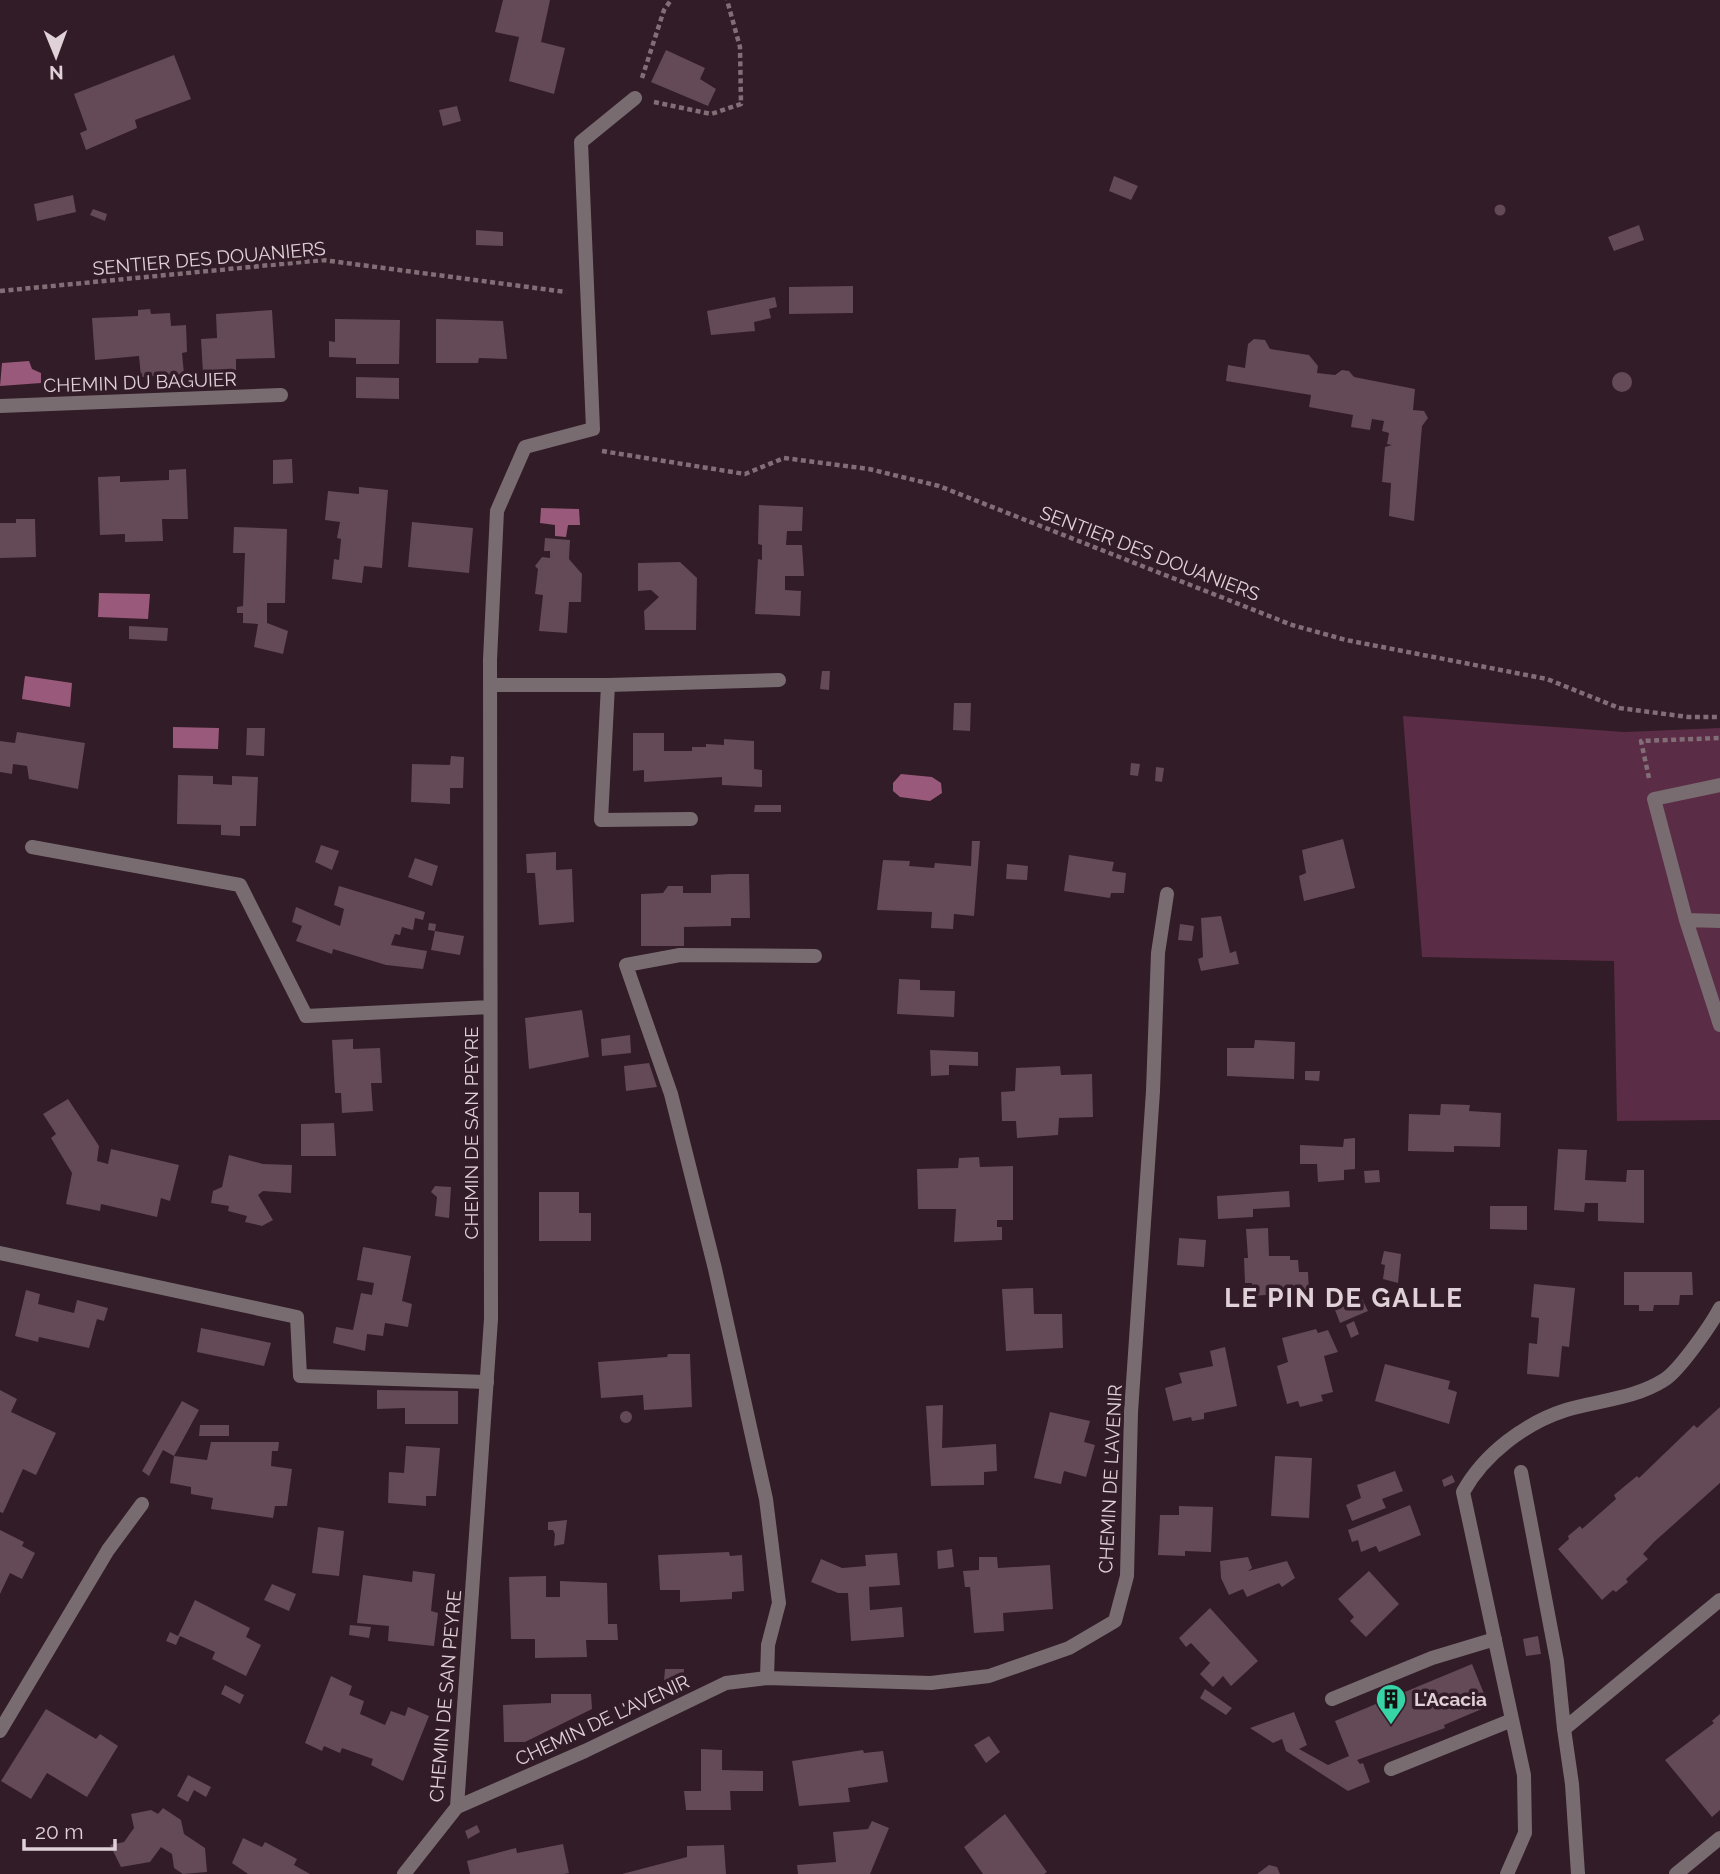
<svg xmlns="http://www.w3.org/2000/svg" width="1720" height="1874" font-family="Raleway,sans-serif">
<style>
.green{fill:#5b2c45}
.water{fill:#99597a}
.building{fill:#634a56}
.lines{fill:none;stroke-linecap:round;stroke-linejoin:round}
.path{stroke:#826e77;stroke-width:4.5;stroke-dasharray:5 3.5;stroke-linecap:butt}
.lane{stroke:#786c71;stroke-width:14}
.street{stroke:#786c71;stroke-width:14}
.labels{text-anchor:middle;dominant-baseline:central;stroke-width:7;stroke-linejoin:round;paint-order:stroke}
.street-label{font-size:19px;fill:#e0d0d7;stroke:#321c27}
.poi-label{font-size:19px;font-weight:bold;fill:#e0d0d7;stroke:#321c27;text-anchor:start}
.district-label{font-size:26px;font-weight:bold;letter-spacing:2px;fill:#e0d0d7;stroke:#321c27}
</style>
<rect width="100%" height="100%" fill="#321c27"/>
<!-- green -->
<path class="green" d="M1403,716L1624,732L1720,728V1120L1617,1121L1614,961L1422,957Z"/>
<!-- water -->
<path class="water" d="M29,361L32,369L41,373V383L0,386L2,363Z
M541,508L579,509L580,525H568L566,537L555,536V525L540,523Z
M99,593L150,594L148,619L98,617Z
M25,676L72,683L70,707L22,699Z
M173,727L219,728L218,749L173,748Z
M901,774L932,777L941,783L942,793L930,801L900,797L893,791V783Z"/>
<!-- building -->
<path class="building" d="M503,0H550L541,42L565,48L554,94L509,81L519,37L495,32Z
M666,50L705,68L700,79L716,89L708,106L651,82Z
M174,55L191,99L135,120L137,128L86,150L80,133L87,130L74,94Z
M457,106L461,121L443,126L439,110Z
M1114,176L1138,186L1131,200L1109,191Z
M73,195L76,212L37,221L34,204Z
M1494.5 210a5.5 5.5 0 1 1 11 0a5.5 5.5 0 1 1-11 0Z
M93,209L107,214L105,221L90,215Z
M1639,225L1644,240L1614,251L1608,237Z
M476,230L503,232V246L476,245Z
M853,286V313L789,314V287Z
M775,297L777,307L769,309L771,318L754,322L755,331L711,335L707,311Z
M150,309L151,314L170,313L171,326L186,325L187,352L182,353L184,374L141,377L139,356L95,360L92,318L138,316V310Z
M272,310L275,358L236,359V370L203,373L201,339L217,338L216,314Z
M335,319L400,320L399,364H356V358L329,357V341L335,342Z
M436,319L503,321L507,359L479,358L478,363H436Z
M1254,339L1265,340L1270,349L1309,355L1318,366L1317,373L1335,375L1342,370L1349,371L1354,377L1415,389L1413,410L1424,411L1428,418L1422,426L1414,521L1389,516L1391,483L1382,482L1385,447L1392,445L1387,444L1389,433L1382,431L1384,421L1372,419L1370,430L1351,427L1353,415L1309,407L1311,395L1226,381L1228,365L1245,368L1248,344Z
M1612 382a10 10 0 1 1 20 0a10 10 0 1 1-20 0Z
M356,377L399,378V399L356,398Z
M292,459L293,483L273,484V460Z
M186,469L188,519H162L163,541L125,542V534L100,535L98,477L120,476V482L169,480V470Z
M359,487L388,490L382,568L364,566L362,583L332,579L334,559L339,560L341,539L337,538L340,522L325,520L328,491L359,494Z
M759,505L803,507L802,531H787L786,545H802L804,576H785V590L801,591L800,616L755,614L758,559L762,560V545L758,544Z
M16,519H35L36,557L0,558V523H16Z
M412,522L473,528L469,573L408,567Z
M234,527L287,529L285,603H267V623L288,631L283,654L254,647L258,624L243,623V613H237V607L243,606L245,553H233Z
M545,538L570,540L569,559L582,574L581,602H569L567,633L539,631L543,595L535,594L538,569L535,566L542,557L550,558V551H544Z
M680,562L697,578L696,630H645L644,611L659,597L651,590L638,591V563Z
M129,626L168,628L167,641L129,639Z
M822,671H830L829,690L820,689Z
M954,703H971L970,731L953,730Z
M247,728H265L264,756L246,755Z
M17,732L85,743L78,789L29,779L27,766L13,764L12,774L0,772V741L15,743Z
M633,733H664V751H692V747H706V744L724,745V739L754,741V769L762,770V787L722,785V777L644,782V770L633,771Z
M451,756L464,757L463,788H450V804L411,802L412,764L450,765Z
M1131,763L1140,764L1138,776L1130,775Z
M1156,767L1164,768L1162,782L1155,781Z
M178,775L213,776V784L232,785V776L258,777L256,826H240V836L221,835V825L177,824Z
M755,805H781V812H754Z
M1343,839L1355,888L1304,901L1299,876L1306,873L1302,850Z
M972,841H980L974,916L954,914L953,929L931,928L932,912L877,910L883,860L910,861L909,866L934,868L935,863L971,866Z
M321,845L339,851L332,870L315,862Z
M556,852V870L572,869L574,922L539,925L535,873H527L526,854Z
M1069,855L1114,862L1112,871L1126,873L1124,893H1111L1110,898L1064,891Z
M415,858L438,866L432,886L408,877Z
M1007,864L1028,866L1027,880L1006,879Z
M730,874H749L750,918H731V926L684,927V946H641V894L663,893L668,886H683V893H711V875Z
M339,886L425,912L423,920L415,918L413,930L402,927L400,935L395,934L391,945L427,951L423,969L386,965L333,949L332,954L296,941L302,926L292,922L296,907L340,926L344,909L334,905Z
M1221,916L1230,953L1236,951L1239,964L1201,971L1198,959L1203,957L1201,918Z
M429,923L436,924L435,931L464,936L460,955L431,950L435,931L428,930Z
M1180,924L1194,926L1192,941L1178,940Z
M899,979L920,980V990L955,991L954,1017L897,1014Z
M582,1010L589,1057L529,1069L525,1018Z
M630,1035L631,1053L602,1056L601,1039Z
M353,1039V1049L380,1048L382,1083H371L373,1111L342,1113L341,1093H335L332,1040Z
M1255,1040L1295,1042L1294,1079L1227,1076V1048H1254Z
M930,1050L978,1052V1066L949,1065V1075L931,1076Z
M649,1063L657,1087L626,1091L624,1066Z
M1060,1066L1061,1075L1092,1074L1093,1117L1059,1118L1058,1135L1017,1138L1016,1121H1002L1001,1092L1015,1091L1016,1068Z
M1305,1071H1320L1319,1081L1305,1080Z
M68,1099L99,1146L97,1161L108,1164L111,1149L179,1165L170,1201L161,1198L157,1217L101,1204L100,1211L66,1204L72,1173L51,1138L56,1134L43,1114Z
M1441,1104L1470,1105L1469,1111L1501,1113L1500,1147L1454,1146V1152L1408,1151L1409,1114L1440,1115Z
M334,1123L336,1156H301V1124Z
M1355,1138V1169L1344,1170V1180L1318,1182L1317,1164H1300V1145L1343,1147L1344,1139Z
M1558,1149L1587,1150L1585,1180L1626,1182L1627,1170H1644V1223L1598,1221V1203H1585L1584,1212L1554,1210Z
M229,1155L263,1164L292,1165L291,1193L263,1191L258,1195L273,1220L262,1226L245,1222L247,1216L228,1211L229,1206L211,1203L213,1191L222,1187Z
M979,1157L980,1167L1013,1166V1220H997V1227H1002V1240L954,1242L956,1209H918L917,1169L958,1168L959,1158Z
M1379,1170L1380,1182L1365,1183L1364,1171Z
M435,1186L451,1187L449,1218L435,1216L437,1197L431,1192Z
M1289,1191L1290,1207L1253,1209V1217L1218,1219L1217,1196Z
M539,1192H579V1213H591V1241H539Z
M1490,1206H1527V1230L1490,1229Z
M1268,1228L1269,1256H1290V1260H1298L1299,1272H1308L1309,1292L1252,1296V1283H1245L1244,1258H1248L1246,1229Z
M1179,1238L1206,1240L1204,1267L1177,1265Z
M363,1247L411,1256L402,1301L412,1304L408,1327L385,1323L383,1336L367,1334L365,1351L333,1343L336,1327L353,1330L361,1293L372,1295L374,1283L357,1280Z
M1384,1251L1401,1254L1398,1283L1383,1279L1385,1265L1381,1264Z
M1624,1272H1692L1693,1295H1680L1679,1305H1654L1653,1311H1639V1305H1624Z
M1534,1284L1575,1288L1569,1347L1562,1346L1559,1377L1527,1374L1529,1343L1537,1344L1539,1318L1531,1317Z
M1033,1288L1034,1314H1062L1063,1348L1006,1351L1002,1289Z
M26,1290L40,1294L38,1304L74,1313L77,1300L108,1308L104,1321L97,1319L89,1348L39,1337L38,1342L15,1336Z
M1362,1299L1368,1311L1340,1323L1335,1310Z
M1354,1321L1359,1334L1351,1338L1346,1325Z
M201,1328L271,1343L264,1366L197,1352Z
M1316,1329L1318,1333L1328,1330L1338,1352L1324,1356L1333,1392L1321,1395L1323,1401L1300,1407L1298,1401L1287,1404L1277,1366L1288,1362L1282,1338Z
M1225,1347L1237,1406L1204,1413V1419L1192,1421L1191,1417L1173,1421L1165,1388L1182,1383L1179,1373L1213,1366L1210,1351Z
M668,1354H690L692,1407L644,1410L643,1395L601,1398L598,1362L667,1357Z
M1385,1364L1450,1381L1448,1389L1457,1392L1449,1424L1375,1401Z
M0,1390L17,1399L11,1412L56,1433L36,1475L23,1469L3,1513L0,1512Z
M377,1390L458,1391V1424H405V1408L377,1409Z
M182,1401L199,1410L174,1456L163,1450L149,1476L142,1471Z
M943,1405L942,1448L996,1444L997,1471L984,1472V1485L931,1486L926,1406Z
M1720,1407V1483L1654,1542L1643,1554L1648,1559L1626,1579L1628,1582L1616,1592L1613,1590L1602,1600L1558,1549L1569,1539L1568,1536L1580,1526L1582,1529L1616,1499L1614,1495L1637,1476L1639,1478L1694,1425L1697,1428Z
M620 1417a6 6 0 1 1 12 0a6 6 0 1 1-12 0Z
M1050,1412L1090,1421L1084,1442L1095,1445L1086,1477L1064,1471L1061,1484L1034,1478Z
M200,1425H229V1436H199Z
M211,1442H279L278,1451H272L271,1466L292,1469L287,1506H275L273,1518L211,1509L213,1498L191,1494V1487L170,1483L174,1456L207,1460Z
M406,1446L440,1448L436,1496H426V1506L388,1503L389,1472L404,1473Z
M1275,1456L1312,1458L1309,1518L1271,1516Z
M1395,1471L1403,1491L1382,1499L1386,1508L1352,1521L1346,1505L1361,1498L1357,1485Z
M1452,1475L1455,1482L1444,1487L1442,1480Z
M1410,1505L1421,1535L1379,1552L1376,1546L1361,1552L1358,1540L1352,1542L1348,1530Z
M1179,1506L1213,1507L1211,1552L1185,1551V1556L1158,1555L1160,1515H1179Z
M567,1520L564,1544L554,1546L555,1534L553,1530H548V1522Z
M318,1527L344,1531L339,1576L312,1573Z
M0,1530L24,1542L22,1546L35,1553L22,1579L10,1573L0,1594Z
M952,1549L954,1567L938,1569L937,1551Z
M729,1552L730,1556L742,1555L744,1591L732,1592V1599L680,1602V1590H660L658,1555Z
M897,1553L900,1585L869,1587L870,1610L902,1607L904,1637L851,1641L848,1593H838L811,1582L821,1559L842,1568L866,1566L865,1555Z
M979,1557H997L998,1568L1050,1565L1053,1609L1003,1613L1004,1631L974,1633L970,1587H965L963,1571L979,1570Z
M1248,1557L1252,1568L1248,1571L1287,1561L1295,1578L1282,1587L1279,1583L1247,1597L1243,1589L1229,1595L1221,1578L1220,1561Z
M413,1571L435,1574L431,1611L438,1613L434,1646L388,1641L389,1626L357,1623L363,1575L412,1582Z
M1369,1571L1399,1604L1366,1637L1350,1621L1354,1617L1338,1599Z
M546,1576V1597H560V1581L607,1583L608,1624H617L618,1640H586L587,1657L535,1658V1639H511L509,1577Z
M272,1584L296,1594L289,1611L264,1600Z
M195,1600L250,1628L246,1637L261,1645L246,1676L212,1659L215,1652L180,1636L176,1645L166,1641L170,1632L178,1636Z
M1210,1608L1258,1661L1231,1686L1223,1676L1213,1687L1200,1674L1210,1663L1191,1643L1186,1647L1179,1638Z
M350,1625L371,1627L369,1638L349,1635Z
M1538,1636L1541,1654L1526,1656L1523,1639Z
M1472,1664L1489,1706L1444,1725L1445,1728L1357,1760L1360,1764L1363,1763L1370,1782L1348,1791L1286,1751L1282,1739L1273,1743L1250,1728L1294,1712L1307,1745L1299,1749L1328,1765L1349,1756L1335,1721Z
M665,1669H684L683,1681H664Z
M331,1676L352,1686L349,1695L364,1701L360,1714L385,1725L391,1711L405,1716L408,1707L429,1716L403,1781L371,1765L373,1759L342,1748L340,1753L324,1746L322,1751L305,1743Z
M225,1685L244,1695L240,1704L221,1694Z
M1205,1689L1232,1708L1226,1715L1200,1698Z
M551,1694H591L592,1709L525,1742H504L503,1705L551,1703Z
M46,1709L96,1739L100,1734L118,1746L87,1797L47,1773L31,1799L1,1781Z
M1720,1714V1810L1712,1817L1665,1760L1714,1723L1712,1721Z
M989,1736L1000,1752L986,1763L974,1745Z
M701,1749L722,1750V1770L763,1771V1791H730L731,1810H686L684,1791H701Z
M863,1750L864,1753L883,1751L888,1782L848,1788L850,1802L799,1806L792,1761Z
M188,1775L211,1787L206,1797L194,1790L188,1802L177,1796Z
M163,1808L181,1820L184,1834L205,1848L207,1872L183,1874L174,1868L172,1854L161,1847L150,1862L121,1867L110,1845L124,1842L134,1828L131,1814L151,1810L158,1814Z
M1005,1814L1047,1872L1044,1874H983L964,1847Z
M872,1821L889,1828L870,1874H798L797,1865L836,1862L833,1832L868,1829Z
M477,1825L480,1832L468,1839L465,1831Z
M243,1838L262,1847L265,1842L297,1859L294,1865L310,1874H248L232,1863Z
M563,1844L569,1873L564,1874H470L467,1861L516,1848L517,1853Z
M724,1845L726,1874H622L687,1857V1846Z
M1269,1865L1277,1867L1280,1874H1257Z"/>
<g class="lines">
<!-- path -->
<path class="path" d="M642,78L664,10L671,0
M654,102L711,114L741,104L740,47L727,0
M0,291L323,260L566,292
M602,451L745,474L784,458L869,469L939,486L1292,625L1346,640L1547,679L1619,708L1688,717H1720
M1649,778L1641,741L1720,738"/>
<!-- lane -->
<path class="lane" d="M608,685L779,680
M1686,920L1654,799L1720,785
M1720,921L1686,920L1720,1025
M0,1253L297,1317L300,1376L487,1382
M1521,1472L1557,1661L1564,1729
M767,1678L768,1645L779,1603L766,1499L715,1269L671,1094L626,965L680,955L815,956
M1332,1699L1432,1658L1495,1639
M1391,1769L1512,1720
M1507,1874L1525,1833L1524,1775L1463,1492C1484,1454 1525,1423 1566,1410C1599,1400 1634,1399 1664,1380C1679,1371 1711,1325 1720,1308
M1578,1874L1572,1784L1564,1729L1720,1600
M1676,1874L1720,1838"/>
<!-- street -->
<path class="street" d="M0,406L281,395
M490,685H608L601,820L691,819
M32,847L240,885L306,1016L490,1007
M0,1731L108,1550L142,1504
M457,1807L585,1751L726,1683L767,1678L931,1683L989,1676L1069,1648L1115,1621L1127,1576L1131,1412L1153,1091L1158,953L1167,894
M404,1874L457,1807L491,1319L490,660L497,511L525,447L593,429L581,142L635,98"/>
</g>
<!-- icons -->
<defs>
<g id="building-pin" transform="scale(1.575)"><path d="M0 17L-7.5 6A9.5 9.5 0 1 1 7.5 6Z" fill="#36d4a7" stroke="#321c27"/><path d="M-4-6H4V6H1V3H-1V6H-4ZM-2.5-4.3h1.7v1.8h-1.7ZM.8-4.3h1.7v1.8H.8ZM-2.5-1h1.7V.8h-1.7ZM.8-1h1.7V.8H.8Z" fill="#111"/></g>
</defs>
<g fill-rule="evenodd">
<use href="#building-pin" x="1391" y="1699"/>
</g>
<g class="labels">
<!-- street labels -->
<g class="street-label">
<text transform="translate(209 258) rotate(-5)">SENTIER DES DOUANIERS</text>
<text transform="translate(140 382) rotate(-2)">CHEMIN DU BAGUIER</text>
<text transform="translate(1150 553) rotate(21)">SENTIER DES DOUANIERS</text>
<text transform="translate(471 1133) rotate(-90)">CHEMIN DE SAN PEYRE</text>
<text transform="translate(1110 1479) rotate(-87)">CHEMIN DE L'AVENIR</text>
<text transform="translate(445 1696) rotate(-85)">CHEMIN DE SAN PEYRE</text>
<text transform="translate(602 1720) rotate(-25)">CHEMIN DE L'AVENIR</text>
</g>
<!-- poi labels -->
<g class="poi-label">
<text x="1414" y="1699">L'Acacia</text>
</g>
<!-- district labels -->
<g class="district-label">
<text x="1344" y="1298">LE PIN DE GALLE</text>
</g>
</g>
<!-- north arrow -->
<g transform="translate(56 56) rotate(179)" stroke="#321c27" stroke-width="5" paint-order="stroke">
<path d="M0-5L12 26L0 18L-12 26Z" fill="#e0d0d7"/>
<text y="-10" font-size="19" font-weight="bold" text-anchor="middle" fill="#e0d0d7">N</text>
</g>
<!-- scale -->
<path d="M24 1839v10h91v-10" fill="none" stroke="#e0d0d7" stroke-width="3.5"/>
<text x="35" y="1839" font-size="21" fill="#e0d0d7" stroke="#321c27" stroke-width="5" paint-order="stroke">20 m</text>
</svg>
